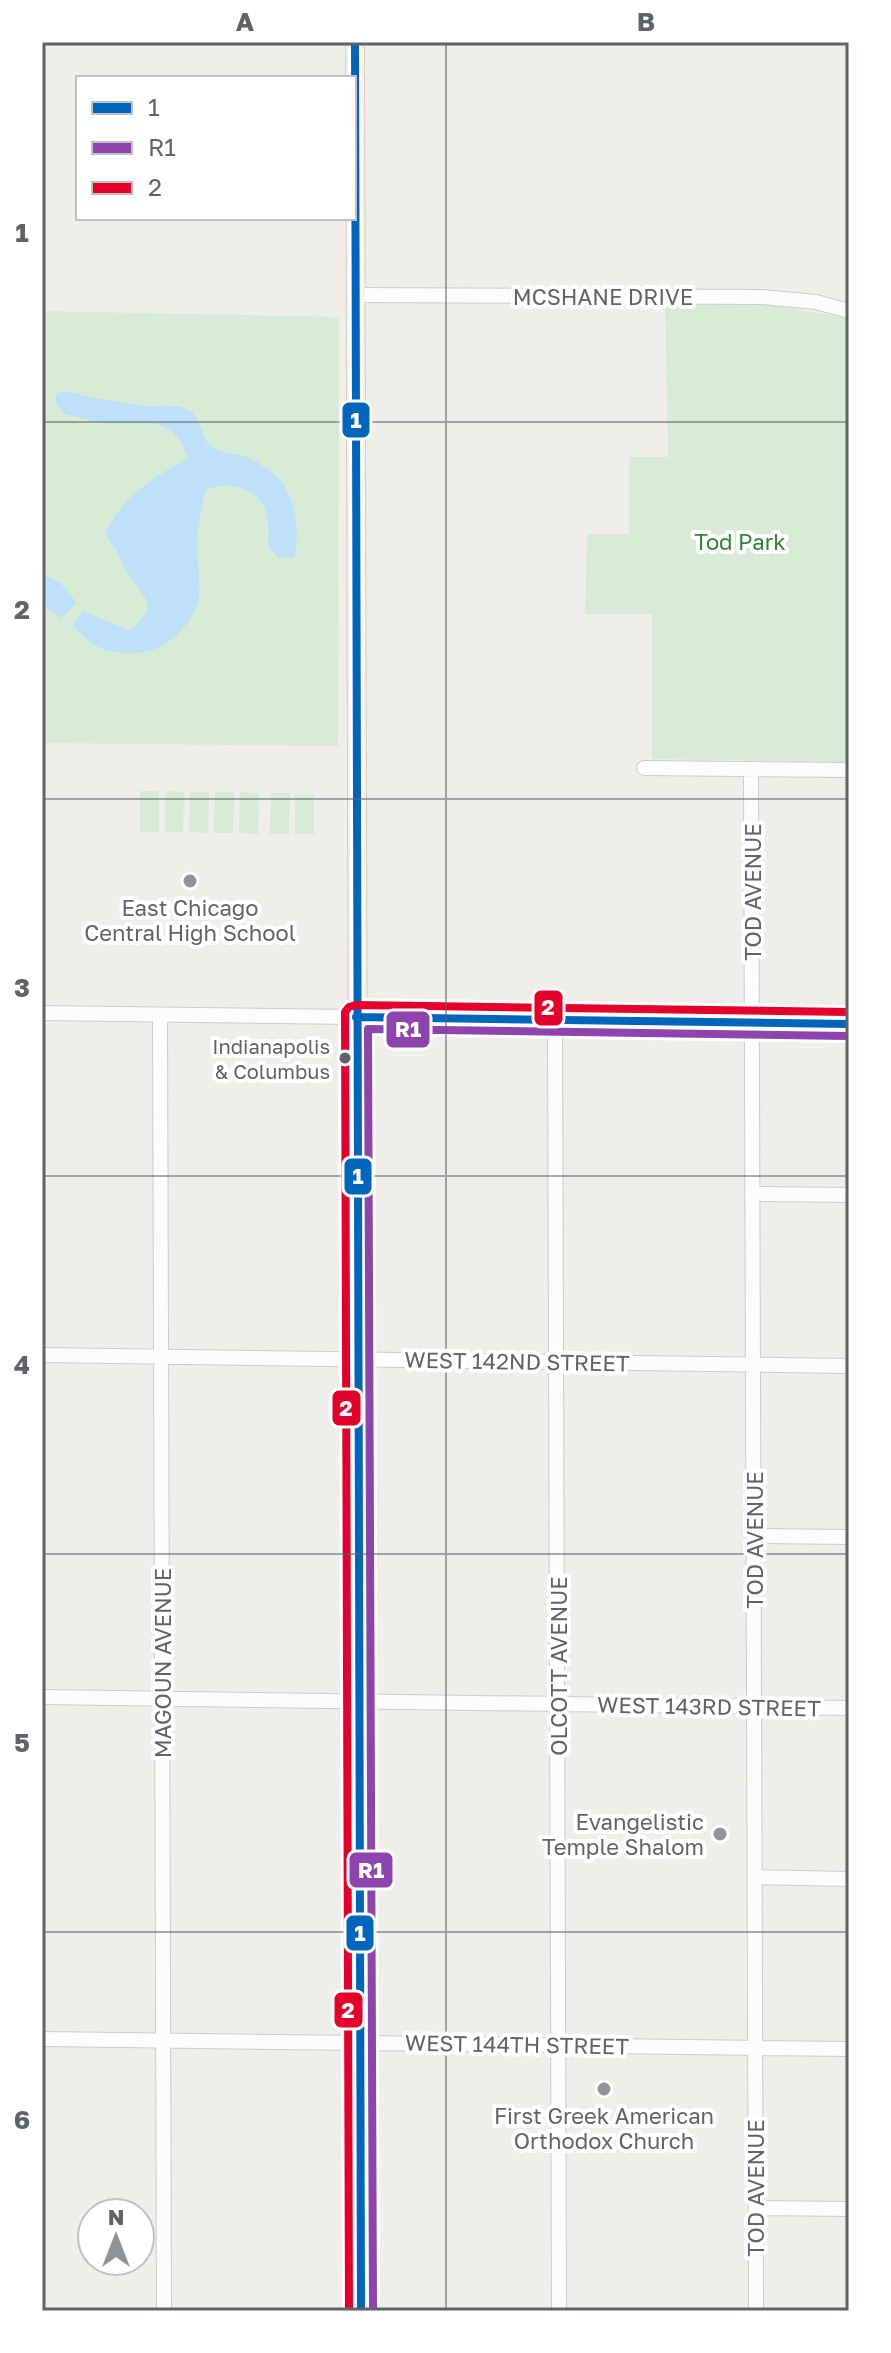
<svg xmlns="http://www.w3.org/2000/svg" width="891" height="2353" font-family="'Golos Text',sans-serif">
<style>
.green{fill:#d8ebd6}
.water{fill:#bfe0f9}
.lines{fill:none;stroke-linecap:round;stroke-linejoin:round}
.minor-casing{stroke:#cbcccc;stroke-width:16}
.major-casing{stroke:#d7ceb8;stroke-width:20}
.minor{stroke:#fdfcfc;stroke-width:14}
.major{stroke:#f4f2e9;stroke-width:18}
.bus-1-casing{stroke:#fff;stroke-width:14}
.bus-2-casing{stroke:#fff;stroke-width:14}
.bus-3-casing{stroke:#fff;stroke-width:14}
.bus-1{stroke:#0065bd;stroke-width:8}
.bus-2{stroke:#8e44ad;stroke-width:8}
.bus-3{stroke:#e4002b;stroke-width:8}
.grid{fill:none;stroke:#5f6368;stroke-width:2;stroke-opacity:0.55}
.poi-dot{fill:#919496;stroke:#fff;stroke-width:3}
.bus-dot{fill:#5f6368;stroke:#fff;stroke-width:3}
.labels{text-anchor:middle;dominant-baseline:central;stroke-width:8;stroke-linejoin:round;paint-order:stroke}
.bus-label{font-size:20px;fill:#5f6368;stroke:#fff;text-anchor:end}
.street-label{font-size:22px;fill:#5f6368;stroke:#fff}
.park-label{font-size:22px;fill:#348238;stroke:#fff}
.poi-label{font-size:22px;fill:#5f6368;stroke:#fff}
.line-badge{stroke:#fff;stroke-width:3}
.badge-label{font-size:22px;text-anchor:middle;font-weight:bold;fill:#fff}
.neatline{fill:none;stroke:#5f6368;stroke-width:3}
.grid-label{font-size:26px;text-anchor:middle;font-weight:bold;fill:#5f6368}
</style>
<rect width="100%" height="100%" fill="#efeeea"/>
<!-- green -->
<path class="green" d="M665,304L773,305L849,319V762L652,759V614H585L587,534H629V457H668Z
M42,311L339,317L338,746L42,743Z
M140,791H159V832H140Z
M165,791L184,792L183,832H165Z
M190,792H209L208,833L189,832Z
M215,792H234L233,833H214Z
M240,792L259,793L258,834L239,833Z
M271,793H290L289,834H270Z
M295,794H314V834H295Z"/>
<!-- water -->
<path class="water" d="M63,391C91,397 119,403 147,406C162,407 176,403 189,411C204,419 200,437 211,446C222,455 240,452 252,459C260,464 275,473 281,481C296,500 300,535 294,558H279L268,547C270,520 268,493 237,487C225,485 217,485 206,490C201,508 198,526 197,545C197,561 201,579 199,594C196,624 166,652 136,653C103,654 95,648 72,625L83,611L129,630L136,625L148,611L147,601L125,569L117,551L105,534C120,499 155,475 188,459C173,408 139,428 99,422C87,420 75,416 63,413L55,401L56,394Z
M42,573L61,584L77,603L61,618L42,605Z"/>
<g class="lines">
<!-- minor casing -->
<g class="minor-casing">
<path id="minor" d="M355,295L761,297L816,302L849,311
M644,768L849,770
M751,769L756,2311
M42,1013L356,1017
M160,1015L164,2311
M555,1020L559,2311
M752,1194L849,1195
M42,1355L849,1366
M754,1536L849,1537
M42,1697L849,1708
M755,1877L849,1879
M42,2039L849,2049
M756,2208L849,2209"/>
</g>
<!-- major casing -->
<g class="major-casing">
<path id="major" d="M355,42L361,2311
M356,1017L849,1024"/>
</g>
<!-- minor -->
<use href="#minor" class="minor"/>
<!-- major -->
<use href="#major" class="major"/>
<!-- bus-1 casing -->
<g class="bus-1-casing">
<path id="bus-1" d="M355,42L361,2311
M356,1017L849,1024"/>
</g>
<!-- bus-2 casing -->
<g class="bus-2-casing">
<path id="bus-2" d="M373,2311L368,1029L849,1036"/>
</g>
<!-- bus-3 casing -->
<g class="bus-3-casing">
<path id="bus-3" d="M349,2311L345,1012L349,1007L356,1005L849,1012"/>
</g>
<!-- bus-1 -->
<use href="#bus-1" class="bus-1"/>
<!-- bus-2 -->
<use href="#bus-2" class="bus-2"/>
<!-- bus-3 -->
<use href="#bus-3" class="bus-3"/>
</g>
<!-- grid -->
<path class="grid" d="M446,42V2311M42,422H849M42,799H849M42,1176H849M42,1554H849M42,1932H849"/>
<!-- markers -->
<g class="poi-dot">
<circle cx="190" cy="881" r="8"/>
<circle cx="720" cy="1834" r="8"/>
<circle cx="604" cy="2089" r="8"/>
</g>
<circle class="bus-dot" cx="345" cy="1058" r="7"/>
<g class="labels">
<!-- bus labels -->
<g class="bus-label">
<text x="330" y="1046">Indianapolis<tspan x="330" dy="25">&amp; Columbus</tspan></text>
</g>
<!-- street labels -->
<g class="street-label">
<text x="603" y="296">MCSHANE DRIVE</text>
<text transform="translate(752 892) rotate(-90)">TOD AVENUE</text>
<text transform="translate(517 1361) rotate(1)">WEST 142ND STREET</text>
<text transform="translate(754 1540) rotate(-90)">TOD AVENUE</text>
<text transform="translate(162 1663) rotate(-90)">MAGOUN AVENUE</text>
<text transform="translate(558 1666) rotate(-90)">OLCOTT AVENUE</text>
<text transform="translate(709 1706) rotate(1)">WEST 143RD STREET</text>
<text transform="translate(517 2044) rotate(1)">WEST 144TH STREET</text>
<text transform="translate(755 2188) rotate(-90)">TOD AVENUE</text>
</g>
<!-- park labels -->
<g class="park-label">
<text x="740" y="541">Tod Park</text>
</g>
<!-- poi labels -->
<g class="poi-label">
<text x="190" y="907">East Chicago<tspan x="190" dy="25">Central High School</tspan></text>
<text x="704" y="1821" text-anchor="end">Evangelistic<tspan x="704" dy="25">Temple Shalom</tspan></text>
<text x="604" y="2115">First Greek American<tspan x="604" dy="25">Orthodox Church</tspan></text>
</g>
</g>
<g class="line-badge">
<rect x="341" y="401" width="30" height="38" rx="8" fill="#0065bd"/>
<rect x="533" y="989" width="31" height="38" rx="8" fill="#e4002b"/>
<rect x="385" y="1010" width="46" height="39" rx="8" fill="#8e44ad"/>
<rect x="343" y="1157" width="30" height="39" rx="8" fill="#0065bd"/>
<rect x="331" y="1389" width="31" height="38" rx="8" fill="#e4002b"/>
<rect x="348" y="1851" width="46" height="38" rx="8" fill="#8e44ad"/>
<rect x="345" y="1914" width="30" height="38" rx="8" fill="#0065bd"/>
<rect x="333" y="1991" width="31" height="38" rx="8" fill="#e4002b"/>
</g>
<g class="badge-label">
<text x="356" y="428">1</text>
<text x="548" y="1015">2</text>
<text x="408" y="1037">R1</text>
<text x="358" y="1184">1</text>
<text x="346" y="1416">2</text>
<text x="371" y="1878">R1</text>
<text x="360" y="1941">1</text>
<text x="348" y="2018">2</text>
</g>
<!-- border -->
<rect width="891" height="2353" fill="none" stroke="#ffffff" stroke-width="88"/>
<!-- legend -->
<rect x="76" y="76" width="280" height="144" fill="#ffffff" stroke="#bfc1c3" stroke-width="2"/>
<rect x="92" y="102" width="40" height="12" fill="#0065bd" stroke="#bfc1c3" stroke-width="2"/>
<text x="148" y="116" font-size="24" fill="#5f6368">1</text>
<rect x="92" y="142" width="40" height="12" fill="#8e44ad" stroke="#bfc1c3" stroke-width="2"/>
<text x="148" y="156" font-size="24" fill="#5f6368">R1</text>
<rect x="92" y="182" width="40" height="12" fill="#e4002b" stroke="#bfc1c3" stroke-width="2"/>
<text x="148" y="196" font-size="24" fill="#5f6368">2</text>
<!-- north arrow -->
<g transform="translate(116 2237)"><circle r="38" fill="#ffffff" stroke="#bfc1c3" stroke-width="2"/>
<path d="M0-6L14 30L0 20L-14 30Z" fill="#919496"/>
<text y="-12" font-size="22" font-weight="bold" text-anchor="middle" fill="#5f6368">N</text>
</g>
<rect x="44" y="44" width="803" height="2265" class="neatline"/>
<g class="grid-label">
<text x="245" y="31">A</text>
<text x="646" y="31">B</text>
<text x="22" y="242">1</text>
<text x="22" y="619">2</text>
<text x="22" y="997">3</text>
<text x="22" y="1374">4</text>
<text x="22" y="1752">5</text>
<text x="22" y="2129">6</text>
</g>
</svg>
